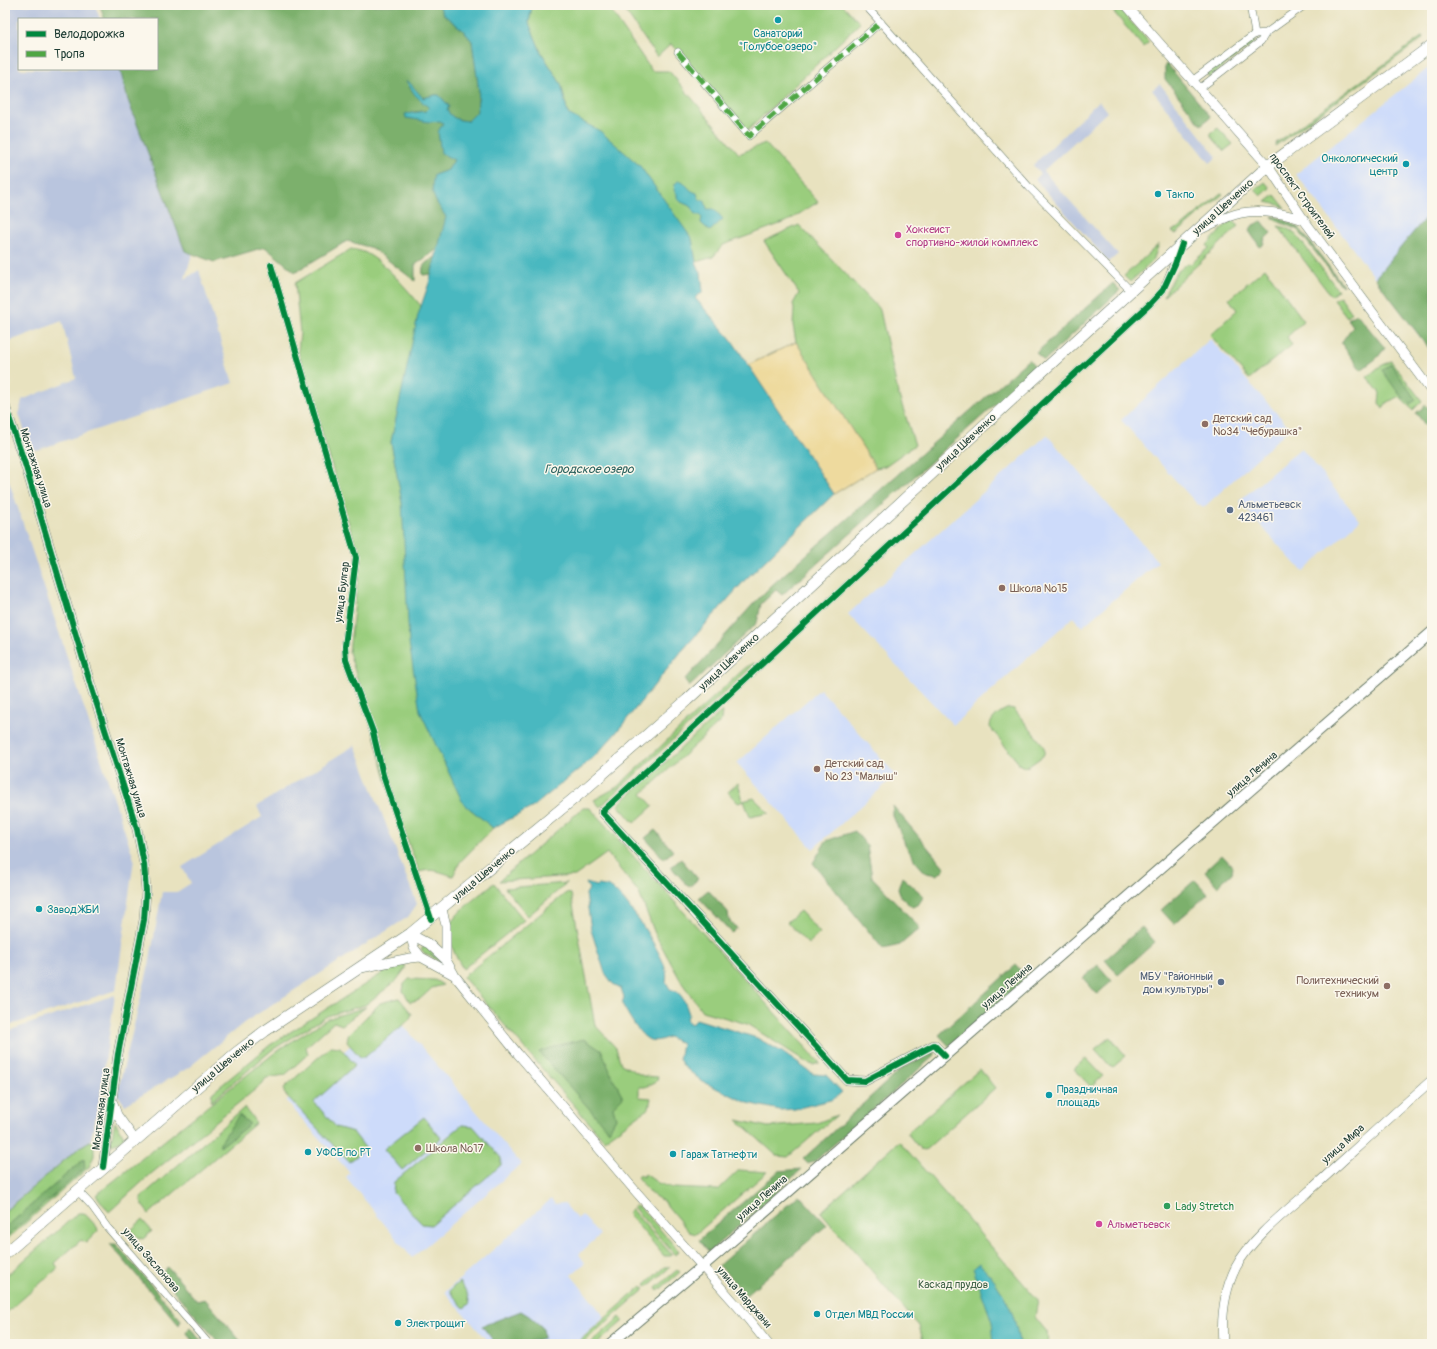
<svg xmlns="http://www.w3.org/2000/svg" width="1437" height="1349" font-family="Pangolin,sans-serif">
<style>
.built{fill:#cddbfa}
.industrial{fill:#b9c5de}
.green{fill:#9acd7d;stroke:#5c8558}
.forest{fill:#7bb06c;stroke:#4d7650}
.sand{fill:#eeda9e;stroke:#868c69}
.water{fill:#49b8c0;stroke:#347a7a}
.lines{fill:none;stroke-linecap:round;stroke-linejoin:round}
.minor-casing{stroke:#657765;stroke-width:8}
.tertiary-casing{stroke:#657765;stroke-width:10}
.secondary-casing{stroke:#657765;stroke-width:12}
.primary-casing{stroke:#657765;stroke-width:12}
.minor{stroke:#fff;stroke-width:7}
.tertiary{stroke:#fff;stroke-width:9}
.secondary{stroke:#fff;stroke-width:10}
.primary{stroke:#fff;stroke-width:11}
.quiet{stroke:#4fa644;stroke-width:5;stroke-dasharray:10 5;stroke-linecap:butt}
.cycleway-casing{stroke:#fbf7ec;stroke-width:8}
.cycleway{stroke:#00873e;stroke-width:6}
.culture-dot{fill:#0f9aa8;stroke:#fbf7ec;stroke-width:1.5}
.hotel-dot{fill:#d1479c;stroke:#fbf7ec;stroke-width:1.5}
.education-dot{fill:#8d6e63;stroke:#fbf7ec;stroke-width:1.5}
.service-dot{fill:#5c6f8a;stroke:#fbf7ec;stroke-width:1.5}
.leisure-dot{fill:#2e9e5b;stroke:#fbf7ec;stroke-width:1.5}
.labels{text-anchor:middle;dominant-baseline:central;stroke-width:3;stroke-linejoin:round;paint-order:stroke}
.culture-label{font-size:11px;fill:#0d838f;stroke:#fbf7ec;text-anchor:start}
.street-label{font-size:11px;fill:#1f3d34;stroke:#fbf7ec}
.hotel-label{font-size:11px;fill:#b23c85;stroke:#fbf7ec;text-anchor:start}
.education-label{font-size:11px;fill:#785e54;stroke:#fbf7ec;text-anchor:start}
.service-label{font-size:11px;fill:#4e5e75;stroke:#fbf7ec;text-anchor:start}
.leisure-label{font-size:11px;fill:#27864d;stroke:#fbf7ec;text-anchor:start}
.park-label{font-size:11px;fill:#3e6146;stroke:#fbf7ec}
.water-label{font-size:12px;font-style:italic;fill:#2c625e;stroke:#fbf7ec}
</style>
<rect width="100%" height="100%" fill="#fbf7ec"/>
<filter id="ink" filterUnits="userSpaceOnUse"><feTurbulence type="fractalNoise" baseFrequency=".025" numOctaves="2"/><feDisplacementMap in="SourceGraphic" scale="8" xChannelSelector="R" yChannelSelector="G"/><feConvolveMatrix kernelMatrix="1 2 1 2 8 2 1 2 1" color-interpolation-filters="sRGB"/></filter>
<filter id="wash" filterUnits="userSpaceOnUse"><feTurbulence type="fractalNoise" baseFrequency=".012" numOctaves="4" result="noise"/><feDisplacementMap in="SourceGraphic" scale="16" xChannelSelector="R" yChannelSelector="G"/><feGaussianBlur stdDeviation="0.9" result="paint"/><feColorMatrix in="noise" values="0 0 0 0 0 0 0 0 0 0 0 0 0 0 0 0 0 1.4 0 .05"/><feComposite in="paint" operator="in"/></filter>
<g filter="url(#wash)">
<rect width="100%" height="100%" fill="#e8e2bf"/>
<!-- built -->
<path class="built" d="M1432,65V353L1296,174Z
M1210,339L1290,428L1203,508L1199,504L1198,505L1121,420Z
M1047,435L1158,562L1082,627L1073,617L953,725L848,614Z
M1301,448L1360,520L1304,571L1296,565L1239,501Z
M820,689L896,775L813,849L737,763Z
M391,1011L521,1164L412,1258L346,1177L350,1173L286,1101Z
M551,1199L555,1204L564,1203L577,1219L582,1215L600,1235L579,1254L585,1263L571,1275L605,1317L575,1344H490L445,1292Z"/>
<!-- industrial -->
<path class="industrial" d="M5,5H95L100,19H19V69H126L192,254L185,279L199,270L233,383L37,450L30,448L19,414L22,400L76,378L62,321L5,343Z
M1160,84L1217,157L1210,163L1152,90Z
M1099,101L1107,112L1043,171L1118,254L1109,262L1035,179L1041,174L1033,165Z
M5,469L134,859L116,990L5,1027Z
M355,745L417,904L408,917L245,1022L188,1068L125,1105L117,1094L149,965L162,892H177L191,883L182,867L262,817L257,806Z
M115,995L100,1096L89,1148L5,1219V1032Z"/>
<!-- green -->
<path class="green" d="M532,5H607L652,71H669L739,154L765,143L818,202L788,221L723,245L713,257L696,262L692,239L578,120L568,114L561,84L541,52L529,23Z
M621,5H843L860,23L746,132L671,44L657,57Z
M1117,6L1149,42L1143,47L1112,10Z
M1423,36L1422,39L1275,146L1276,143Z
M1252,38L1255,42L1209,77L1206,74Z
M1218,128L1233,144L1224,151L1211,136V133Z
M1265,182L1270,188L1261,196L1255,190Z
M1221,193L1223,194L1176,234L1172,231L1182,226Z
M1275,195L1285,208L1279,205L1266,202Z
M1231,220L1233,221L1239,226L1163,297L1176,273L1188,263L1191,264L1209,248L1207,245Z
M799,225L880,310L898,393L915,445L885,466L876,468L796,342L793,325L794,309L793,304L799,293L764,241Z
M1278,226L1286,228L1295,233L1338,290L1331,296Z
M1159,244L1153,261L1130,282L1124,276Z
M351,249C356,250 362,251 366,253C386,264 407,289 421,306L391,442L402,502L463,803L493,828L460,862L453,876C440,872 433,868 419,872L387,784L372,727L349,652L360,561L298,351L300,333L295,283Z
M1265,268L1304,321L1287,337L1292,345L1249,379L1210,335L1237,310L1229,299Z
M1340,296L1352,313L1347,317L1334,300Z
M1391,361L1422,401L1413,410L1399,397L1387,402L1383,409L1379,403L1380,393L1367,377L1379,367Z
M753,663L755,664L600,807L594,800L617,787L745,668Z
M1009,708L1014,709L1043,745L1045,751L1043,756L1029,766L1025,767L1020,765L990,727C990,718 1001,711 1009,708Z
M722,711L721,721L642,794L653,806L634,823L618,805Z
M738,783L743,801L754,798L769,813L750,817L744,801L738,803L728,792Z
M583,808H590L820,1063L813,1065L803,1061L802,1059L747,1024L702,1011L682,983L656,936L639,893L607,853L575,876L499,881Z
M494,883L524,920L463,969C457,959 448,942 449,929C450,916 483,892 494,883Z
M567,883L528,916L505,888Z
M566,893L571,894L595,1025L616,1048L621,1064L643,1076L658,1077L657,1081L645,1087H639V1097L651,1098L649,1108L604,1140L463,977Z
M800,911L820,933L808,944L787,922Z
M426,945L441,959L439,961L425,954L421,949Z
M399,964L405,965V969L396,981L365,1005L327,1016L272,1050L211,1102L212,1093L270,1045L389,969Z
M409,979L435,980L443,985L432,988L420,999L410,1002L403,991L404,984Z
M399,998L412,1014L409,1020L365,1057H360L347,1042L348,1035L380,1003Z
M366,1007L342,1025L334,1022L306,1047L308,1054L285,1075L266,1078L262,1084L152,1173L109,1212L96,1195L277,1051L327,1019Z
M1110,1037L1126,1056L1112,1068L1095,1049Z
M331,1046L340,1047L355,1065L314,1102L336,1127L353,1132L366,1149L349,1162L284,1093V1088Z
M1086,1058L1103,1076L1091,1087L1074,1069Z
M980,1069L995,1088L924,1151L920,1149L907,1133Z
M245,1107L256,1123L149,1214L142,1205L141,1197Z
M837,1115L788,1157L777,1156L737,1120L768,1127L817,1123Z
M424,1117L441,1138L402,1170L384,1149Z
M115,1122L122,1133L124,1137L121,1140L113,1145L111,1144V1141Z
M462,1125L473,1126L501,1158V1165L431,1225L422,1224L393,1193L394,1182Z
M90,1141L94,1143V1156L89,1167L5,1241V1211L80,1147Z
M899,1141L1038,1300L1035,1317L1047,1332L1048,1344H924L919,1326L821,1212Z
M739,1170L767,1172L696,1234L689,1232L664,1202L650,1193L637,1177L639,1175L643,1177L645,1174L658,1183L673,1188L718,1190Z
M635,1206L641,1208L679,1251L675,1255L633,1207Z
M631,1209L672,1255L670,1256H664L630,1216L629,1213Z
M78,1213H84L97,1227L98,1231L86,1243L81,1240L55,1263L58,1268L5,1314V1277Z
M142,1220L152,1231L143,1239L139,1238L131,1230Z
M664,1267H670L647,1287L645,1284Z
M677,1270L680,1272L658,1291L656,1288Z
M459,1282L466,1291L470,1303L464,1308L449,1291Z
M642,1286L645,1289L581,1344H576Z
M620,1317L623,1321L597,1344H590Z"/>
<!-- forest -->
<path class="forest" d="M100,5H439L443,14L463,30L472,41L479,91L477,112L468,121C458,120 452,119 447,110L449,106L439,95H435L423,98L408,86L429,108L426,111L412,112L406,118L422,119L429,122L440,121L443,123L454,160L448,170L434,175L435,199L446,217L442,246L415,265V281L372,248L347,241L295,272L265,247L214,262L185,251L128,100L120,69H157V19H104Z
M1167,64L1211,117L1201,125L1165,79V65Z
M1432,210V352L1375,278Z
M1272,216L1284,219L1300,229L1343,285L1342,286L1298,230L1275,220Z
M1262,221L1271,233L1265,239L1263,245L1260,247L1249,231L1253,225Z
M436,257L431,274L423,275C421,263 426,263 436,257Z
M1113,283L1120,290L1044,361L1036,353Z
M1357,314L1385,348L1377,358L1361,370L1341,343L1353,326L1348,319Z
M1029,359L1036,368L782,595L776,590L761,604L757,623L689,687L685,680L755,602L772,585Z
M1391,364L1416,400L1410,404L1399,394L1382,370Z
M1426,405L1432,414V434L1416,413Z
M893,806L945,868L938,875L926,873L915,861L905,844L893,816Z
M655,830L673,851L664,859L645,838Z
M855,831L867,846L872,877L920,928L900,945L883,949L813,863L826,841Z
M1222,855L1233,867L1232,873L1217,886L1205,871Z
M681,859L698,879L689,887L671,867Z
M902,877L924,896L918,905L912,907L901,897L898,889Z
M1195,880L1208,894L1174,924L1161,910Z
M708,890L728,912L729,920L737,928L732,933L699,898Z
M1142,927L1155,942L1118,975L1105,960Z
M1016,965L1027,977L949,1046L939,1035Z
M1098,965L1112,981L1097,994L1083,978Z
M584,1039L602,1051L611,1074L623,1097L613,1107L616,1118L609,1131L539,1052L563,1044Z
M934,1052L935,1055L815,1161L808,1164L803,1159L902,1068Z
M239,1115L250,1124L220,1147V1143Z
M84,1159L85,1168L5,1238V1228Z
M802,1169L709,1252L699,1240L779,1171Z
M799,1195L827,1225L746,1295L719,1265Z
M110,1244H116L181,1320L179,1325Z
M168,1267L197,1301L205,1299L243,1344H220L160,1275Z
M521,1311L529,1316L543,1328L544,1338L529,1342L527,1344H496L482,1326Z
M190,1328L204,1344H196L186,1332Z"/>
<!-- sand -->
<path class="sand" d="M796,342L876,468L834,494L748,365Z"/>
<!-- water -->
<path class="water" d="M439,5H532L529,23L541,52L561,84L568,114L600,131L640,166L692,239L696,262L701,273L703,291L695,298L731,339L834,494L745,580L681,652L615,734L595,756L533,807L493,828L463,803L420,711L409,643L402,502L391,442L418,315L429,283L446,217C436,201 429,195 434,175L448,170L454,160L441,153L438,132L443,123L440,121L429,122L406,118L405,114L426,111L429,108L415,95L406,81L409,82L423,98L435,95H439L449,106L447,110C452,119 458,120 468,121L477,112L479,91L472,41L463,30L443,14Z
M678,181H682C689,186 687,190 697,193C698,199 700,200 705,201L707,209H714L723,219L710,231L701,223L702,217L700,215H697L694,213L692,207L681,202L677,197V194L674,190L675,184Z
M586,883L597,886L599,885C603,886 608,886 611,888C627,898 659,949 665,967C667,972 667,976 666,982L670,989C683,992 685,1003 689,1014L686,1020L691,1024L696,1019L757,1038L782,1052L813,1074L826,1075L842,1092L834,1099L795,1109L780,1110L748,1103L703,1082L683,1066L679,1059L682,1044L669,1037C663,1039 657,1042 650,1040C639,1036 628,1014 622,1004L624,997L621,988L613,984L605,973L591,930L586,894L589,889Z
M979,1263C986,1271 994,1279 999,1288C1011,1305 1017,1324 1019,1344H994L992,1322L973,1268Z"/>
</g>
<g filter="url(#ink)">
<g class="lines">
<!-- minor casing -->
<g class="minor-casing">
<path id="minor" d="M865,5L1029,187L1131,291
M1250,5L1255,34
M678,52L749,136L881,22
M1192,81L1255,34L1266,33L1305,5
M1199,89L1261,41L1266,33
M271,265L356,558L345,646L346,660L373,732L383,775L431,919
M602,812L1150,304L1163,290L1181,246
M77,1190L91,1205L107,1227L209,1344"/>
</g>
<!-- tertiary casing -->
<g class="tertiary-casing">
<path id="tertiary" d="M1126,5L1268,166L1304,220L1432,392
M1201,229C1213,224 1228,215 1241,213C1263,209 1283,213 1304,220
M5,406L25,464L91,686L137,829L144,864L146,891L144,920L118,1054L103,1167
M602,812L847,1080L865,1081L934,1045L945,1056
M442,910L446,925V960L455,976L518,1054L631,1186L740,1309L768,1344
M410,934L414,948L421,957L454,975
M410,934L429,944L446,960
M361,968L410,958L421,957
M113,1103L117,1115L135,1140
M1223,1344C1221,1317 1224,1291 1236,1267C1250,1240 1284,1213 1307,1193C1349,1155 1390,1117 1432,1080"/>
</g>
<!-- secondary casing -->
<g class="secondary-casing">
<path id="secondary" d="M610,1344L711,1259L1432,632"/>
</g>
<!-- primary casing -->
<g class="primary-casing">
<path id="primary" d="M5,1254L236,1053L265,1031L410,934L583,791L687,700L1045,369L1268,166L1432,45"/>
</g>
<!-- minor -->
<use href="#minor" class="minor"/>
<!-- tertiary -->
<use href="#tertiary" class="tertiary"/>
<!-- secondary -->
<use href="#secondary" class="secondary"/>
<!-- primary -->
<use href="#primary" class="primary"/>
<!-- quiet -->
<path class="quiet" d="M678,52L749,136L881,22"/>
<!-- cycleway casing -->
<g class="cycleway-casing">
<path id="cycleway" d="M271,265L356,558L345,646L346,660L373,732L383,775L431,919
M5,406L25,464L91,686L137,829L144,864L146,891L144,920L118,1054L103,1167
M945,1056L934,1045L865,1081L847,1080L602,812L1150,304L1163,290L1175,264L1182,244"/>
</g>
<!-- cycleway -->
<use href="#cycleway" class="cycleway"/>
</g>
</g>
<!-- markers -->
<g class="culture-dot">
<circle cx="778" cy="20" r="4"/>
<circle cx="1406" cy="164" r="4"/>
<circle cx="1158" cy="194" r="4"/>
<circle cx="39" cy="909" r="4"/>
<circle cx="1049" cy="1095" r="4"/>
<circle cx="308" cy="1152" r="4"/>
<circle cx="673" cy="1154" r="4"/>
<circle cx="817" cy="1314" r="4"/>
<circle cx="398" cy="1323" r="4"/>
</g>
<g class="hotel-dot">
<circle cx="898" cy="235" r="4"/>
<circle cx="1099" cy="1224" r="4"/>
</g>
<g class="education-dot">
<circle cx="1205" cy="424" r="4"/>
<circle cx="1002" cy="588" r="4"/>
<circle cx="817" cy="769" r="4"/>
<circle cx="1387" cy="986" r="4"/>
<circle cx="418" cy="1148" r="4"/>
</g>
<g class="service-dot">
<circle cx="1230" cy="510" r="4"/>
<circle cx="1221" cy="982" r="4"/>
</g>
<circle class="leisure-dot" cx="1167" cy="1206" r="4"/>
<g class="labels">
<!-- culture labels -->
<g class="culture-label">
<text x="778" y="33" text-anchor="middle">Санаторий<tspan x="778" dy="13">"Голубое озеро"</tspan></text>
<text x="1398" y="158" text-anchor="end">Онкологический<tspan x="1398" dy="13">центр</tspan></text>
<text x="1166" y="194">Такпо</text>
<text x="47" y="909">Завод ЖБИ</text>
<text x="1057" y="1089">Праздничная<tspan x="1057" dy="13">площадь</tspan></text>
<text x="316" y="1152">УФСБ по РТ</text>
<text x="681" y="1154">Гараж Татнефти</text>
<text x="825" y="1314">Отдел МВД России</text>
<text x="406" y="1323">Электрощит</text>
</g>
<!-- street labels -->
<g class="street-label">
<text transform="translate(1302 196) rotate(54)">проспект Строителей</text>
<text transform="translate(1223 207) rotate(-42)">улица Шевченко</text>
<text transform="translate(966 442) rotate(-43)">улица Шевченко</text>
<text transform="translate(36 468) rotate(72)">Монтажная улица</text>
<text transform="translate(342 592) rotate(-83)">улица Булгар</text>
<text transform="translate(729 662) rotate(-43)">улица Шевченко</text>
<text transform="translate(1252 774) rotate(-41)">улица Ленина</text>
<text transform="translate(131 778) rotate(73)">Монтажная улица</text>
<text transform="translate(484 874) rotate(-40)">улица Шевченко</text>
<text transform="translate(1007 986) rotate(-41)">улица Ленина</text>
<text transform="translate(223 1065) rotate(-40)">улица Шевченко</text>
<text transform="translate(101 1109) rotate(-83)">Монтажная улица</text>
<text transform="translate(1343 1144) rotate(-42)">улица Мира</text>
<text transform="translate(762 1198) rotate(-41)">улица Ленина</text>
<text transform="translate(151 1260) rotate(49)">улица Заслонова</text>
<text transform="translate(744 1297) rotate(49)">улица Марджани</text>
</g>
<!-- hotel labels -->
<g class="hotel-label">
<text x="906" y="229">Хоккеист<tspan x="906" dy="13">спортивно-жилой комплекс</tspan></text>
<text x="1107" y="1224">Альметьевск</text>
</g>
<!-- education labels -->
<g class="education-label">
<text x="1213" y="418">Детский сад<tspan x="1213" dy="13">№34 "Чебурашка"</tspan></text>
<text x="1010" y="588">Школа №15</text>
<text x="825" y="763">Детский сад<tspan x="825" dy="13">№ 23 "Малыш"</tspan></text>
<text x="1379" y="980" text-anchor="end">Политехнический<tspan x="1379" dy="13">техникум</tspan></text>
<text x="426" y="1148">Школа №17</text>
</g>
<!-- service labels -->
<g class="service-label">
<text x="1238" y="504">Альметьевск<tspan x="1238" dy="13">423461</tspan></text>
<text x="1213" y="976" text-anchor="end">МБУ "Районный<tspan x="1213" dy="13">дом культуры"</tspan></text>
</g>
<!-- leisure labels -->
<g class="leisure-label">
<text x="1175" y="1206">Lady Stretch</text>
</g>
<!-- park labels -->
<g class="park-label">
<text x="953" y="1284">Каскад прудов</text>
</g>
<!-- water labels -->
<g class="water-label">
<text x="589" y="469">Городское озеро</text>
</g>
</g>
<!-- margin -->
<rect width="1437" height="1349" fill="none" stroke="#fbf7ec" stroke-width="20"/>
<!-- legend -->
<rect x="18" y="18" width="140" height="52" fill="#fbf7ec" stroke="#a3ada2"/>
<rect x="26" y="31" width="20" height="6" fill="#00873e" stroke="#a3ada2"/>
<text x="54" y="38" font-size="12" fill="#1f3d34">Велодорожка</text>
<rect x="26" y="51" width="20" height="6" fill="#4fa644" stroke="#a3ada2"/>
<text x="54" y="58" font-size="12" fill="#1f3d34">Тропа</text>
</svg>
